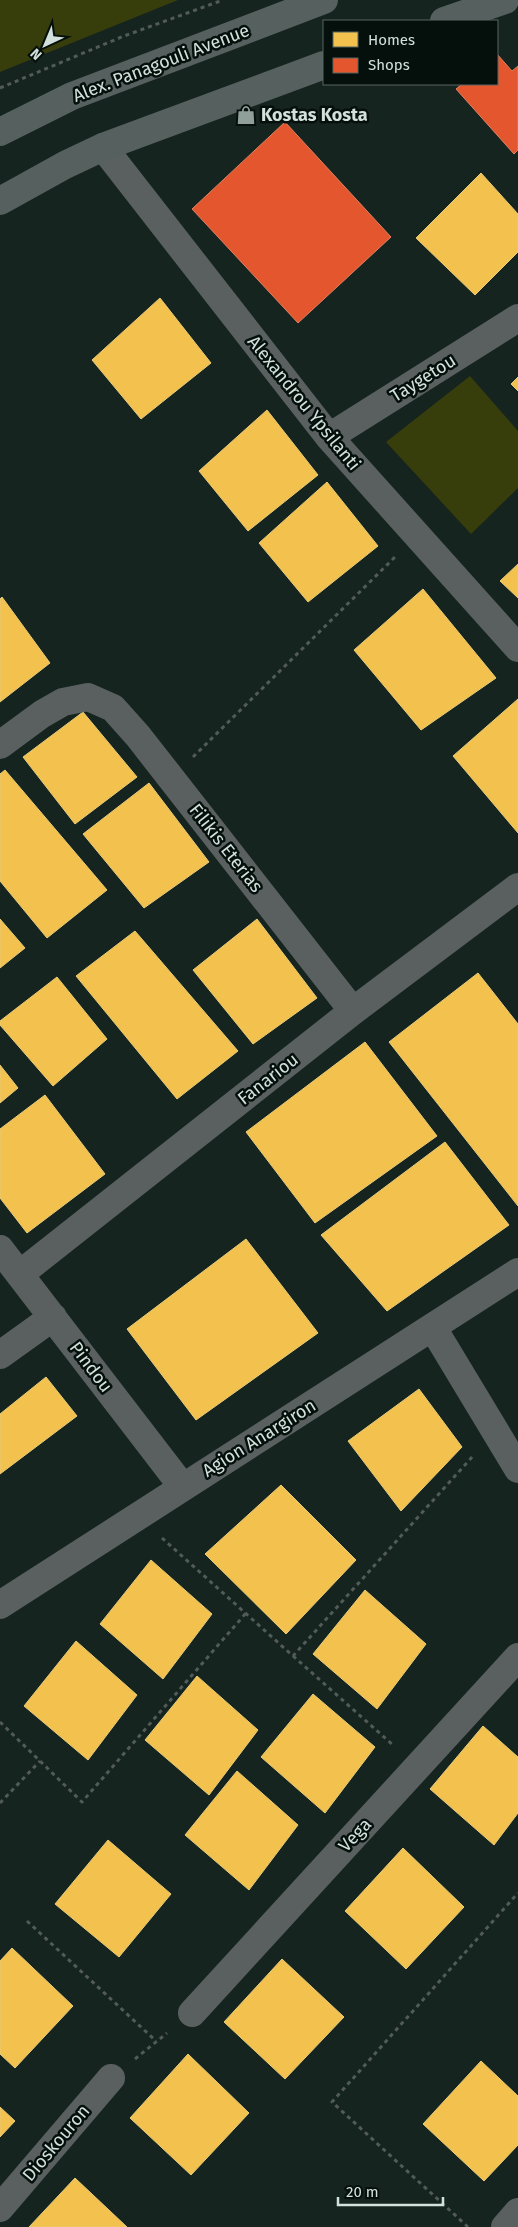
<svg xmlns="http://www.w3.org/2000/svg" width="518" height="2227" font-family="'Fira Sans',sans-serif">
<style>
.green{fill:#383d0c}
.homes{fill:#f2c14e;stroke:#e8cb78}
.shops{fill:#e4572e;stroke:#df8062}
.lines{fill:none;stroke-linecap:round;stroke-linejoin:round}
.path{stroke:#525b59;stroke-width:3;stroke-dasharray:4 4;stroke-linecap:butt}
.minor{stroke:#5a6060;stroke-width:28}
.major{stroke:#56605f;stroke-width:28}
.labels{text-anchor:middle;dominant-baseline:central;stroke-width:5;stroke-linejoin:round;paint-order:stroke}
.street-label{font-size:18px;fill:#d2e1db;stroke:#05100c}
.poi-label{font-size:18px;font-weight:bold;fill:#d2e1db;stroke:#05100c;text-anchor:start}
</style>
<rect width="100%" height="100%" fill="#15241f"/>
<!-- green -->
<path class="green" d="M0,0H178L0,72Z
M470,376L518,431V488L471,534L386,442Z"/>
<!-- homes -->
<path class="homes" d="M481,173L518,214V252L475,295L416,238Z
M160,298L211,363L141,419L92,360Z
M518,377V391L511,384Z
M267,410L318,475L248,531L199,471Z
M327,482L378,546L308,602L259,543Z
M518,564V598L500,581Z
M423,589L496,678L421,730L354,650Z
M2,597L50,663L0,702V599Z
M518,699V833L453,756Z
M83,712L137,777L75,824L23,757Z
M5,770L107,890L47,938L0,881V774Z
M149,783L209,862L144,908L83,834Z
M0,919L25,948L0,968Z
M257,919L317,998L253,1044L193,970Z
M135,931L238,1051L177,1099L76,976Z
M478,973L518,1024V1206L389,1042Z
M57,977L107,1039L53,1086L0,1025V1021Z
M365,1042L437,1136L315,1223L246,1132Z
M0,1065L18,1088L0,1103Z
M45,1095L105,1174L27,1233L0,1198V1129Z
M445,1142L509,1225L387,1311L321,1235Z
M246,1239L318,1333L196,1420L127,1329Z
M46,1377L77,1416L0,1474V1414Z
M419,1389L462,1447L401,1511L348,1441Z
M281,1485L356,1560L286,1634L205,1554Z
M151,1560L212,1614L163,1679L100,1624Z
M365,1590L426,1644L377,1709L313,1654Z
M76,1641L137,1695L88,1760L24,1706Z
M197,1676L258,1730L209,1795L145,1740Z
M313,1694L375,1747L325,1813L261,1757Z
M483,1726L518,1757V1813L494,1845L430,1789Z
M237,1771L298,1825L249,1890L185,1835Z
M108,1840L171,1894L119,1957L55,1904Z
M403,1848L464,1907L406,1969L345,1911Z
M12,1948L73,2006L15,2068L0,2054V1961Z
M282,1959L344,2017L285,2079L224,2022Z
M188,2054L249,2113L191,2175L130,2118Z
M481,2061L518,2096V2145L484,2181L423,2124Z
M0,2107L15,2121L0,2137Z
M75,2178L127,2227H29Z"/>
<!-- shops -->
<path class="shops" d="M497,54L512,71L518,66V150L514,154L456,89L462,84H497Z
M285,122L391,237L298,323L192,209Z"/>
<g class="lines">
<!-- path -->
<path class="path" d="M0,88L124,36L223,0
M193,757L395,557
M162,1538L293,1656L473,1456
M293,1656L393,1745
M0,1722L82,1802L246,1613
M0,1803L40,1761
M27,1921L156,2041
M135,2059L167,2033
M468,2227L332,2102L518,1893"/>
<!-- minor -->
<path class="minor" d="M103,147L329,437L518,648
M329,437L518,318
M0,745L42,714L63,702L88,697L113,708L138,736L353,1011
M0,1249L182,1486
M20,1274L353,1011L518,887
M433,1328L518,1469
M0,1355L53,1317
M0,1605L518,1272
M192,2013L518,1657
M0,2208L111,2078
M505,2227L518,2212"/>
<!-- major -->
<path class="major" d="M444,21L505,0
M0,132L72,96L324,0
M0,201L65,165L103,147L324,65"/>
</g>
<!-- icons -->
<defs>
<g id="shop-bare" transform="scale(1.5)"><path d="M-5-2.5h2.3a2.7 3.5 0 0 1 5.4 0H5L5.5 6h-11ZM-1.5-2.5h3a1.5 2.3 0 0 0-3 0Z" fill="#909f99" stroke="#05100c" stroke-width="2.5" paint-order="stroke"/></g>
</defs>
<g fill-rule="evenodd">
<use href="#shop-bare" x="246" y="115"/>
</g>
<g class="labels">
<!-- street labels -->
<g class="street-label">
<text transform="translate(161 63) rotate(-21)">Alex. Panagouli Avenue</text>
<text transform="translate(423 378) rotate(-32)">Taygetou</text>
<text transform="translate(304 403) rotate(51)">Alexandrou Ypsilanti</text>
<text transform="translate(226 848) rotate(52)">Filikis Eterias</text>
<text transform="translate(268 1079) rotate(-38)">Fanariou</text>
<text transform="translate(91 1367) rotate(53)">Pindou</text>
<text transform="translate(259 1438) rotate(-32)">Agion Anargiron</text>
<text transform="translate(355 1835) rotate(-47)">Vega</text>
<text transform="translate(56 2143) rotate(-50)">Dioskouron</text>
</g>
<!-- poi labels -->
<g class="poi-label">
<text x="261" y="115">Kostas Kosta</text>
</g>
</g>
<!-- legend -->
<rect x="323" y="20" width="175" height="65" fill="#05100c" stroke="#57645f"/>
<rect x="333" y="32" width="25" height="15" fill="#f2c14e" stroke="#57645f"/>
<text x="368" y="45" font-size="15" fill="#d2e1db">Homes</text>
<rect x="333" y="58" width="25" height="15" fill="#e4572e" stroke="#57645f"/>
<text x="368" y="70" font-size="15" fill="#d2e1db">Shops</text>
<!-- north arrow -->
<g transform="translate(45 45) rotate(224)" stroke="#05100c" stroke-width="4" paint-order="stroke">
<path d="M0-4L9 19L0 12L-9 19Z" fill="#d2e1db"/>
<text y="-8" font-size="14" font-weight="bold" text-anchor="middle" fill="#d2e1db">N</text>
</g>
<!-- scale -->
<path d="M338 2197v8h105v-8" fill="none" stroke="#d2e1db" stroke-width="2.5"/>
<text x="346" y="2197" font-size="15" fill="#d2e1db" stroke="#05100c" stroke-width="4" paint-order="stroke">20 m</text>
</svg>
